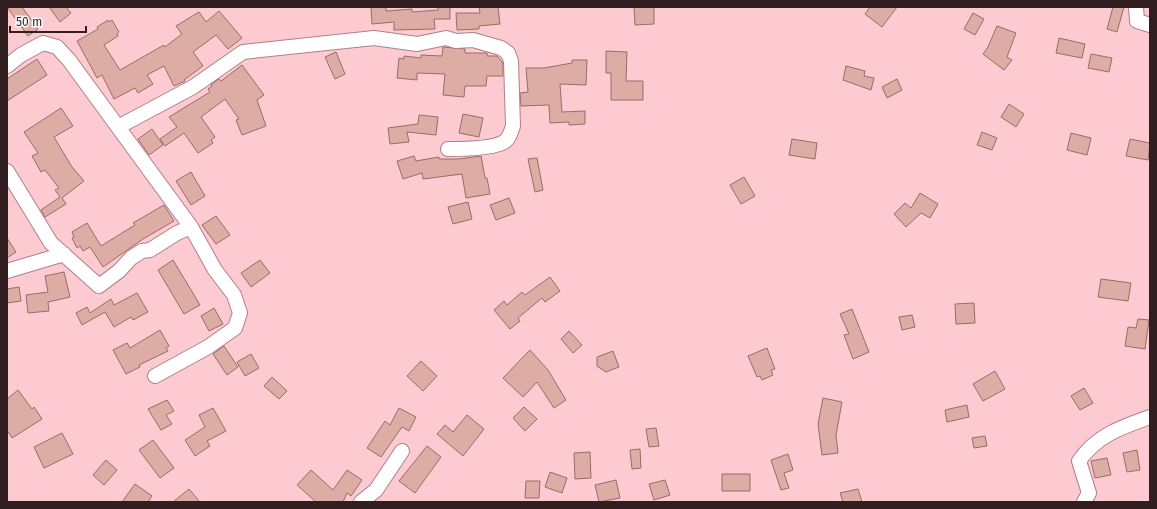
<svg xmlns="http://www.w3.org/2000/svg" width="1157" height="509" font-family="'Fira Sans',sans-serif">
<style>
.building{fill:#ddaca5;stroke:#996c66}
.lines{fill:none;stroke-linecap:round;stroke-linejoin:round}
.minor-casing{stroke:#ae8087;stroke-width:16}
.minor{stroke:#fff;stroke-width:14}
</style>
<rect width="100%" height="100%" fill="#fdcad1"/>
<!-- building -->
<path class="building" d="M7,7H22L38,29L28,36Z
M49,7H66L71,13L60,22Z
M371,7H386V11L412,9V12L438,10V7H450V19H434L435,29L394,30V22L372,24Z
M479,7H498L500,24L479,26V29L457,30L456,13H480Z
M634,7H654V24L635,25Z
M870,7H897L882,27L865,14Z
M1113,7H1124L1117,32L1107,29Z
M219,11L242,38L228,49L216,35L193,52L203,66L184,80L185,81L174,86L164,66L147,75L153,84L138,93L135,88L114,99L102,75L97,78L77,41L98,29L97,27L108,20L109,22L112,20L119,32L117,34L118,36L104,45L120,70L164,45L165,47L182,34L176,26L199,12L206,22Z
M973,13L984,19L975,35L964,29Z
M997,26L1016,33L1007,57L1012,60L1004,70L983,54L988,47Z
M1059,38L1085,44L1082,58L1056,53Z
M443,47L465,49V53H487V56H497L503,63V76H487L486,86H465L464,97L443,95L445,74L417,73V80L397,78L399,58L404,59V56L421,58V55L442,56Z
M606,51L627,52L626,81H643V100H611V73H606Z
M336,52L345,74L335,79L325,57Z
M1091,54L1112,58L1109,72L1088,68Z
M37,59L47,75L7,101V79Z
M572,60H587L586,85L560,84L562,112L585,111V124L569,125V122L550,123L549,105L521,106L520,93L528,92L526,68H544L572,63Z
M242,65L264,95L257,100L266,126L242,135L236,120L239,119L225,99L201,117L215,137L211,140L213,143L198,153L184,133L165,146L160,139L177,127L169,117L210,92L208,89L212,86L211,85L219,79L221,81Z
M846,66L865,71L864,76L874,78L871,90L843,80Z
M897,79L902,90L887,98L882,87Z
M1009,104L1024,114L1016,127L1001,117Z
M61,108L73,126L54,137L72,167L84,181L62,198L66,204L45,217L41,210L60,197L55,190L59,188L45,170L41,172L32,156L38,153L24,132Z
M463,114L483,118L479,137L459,133Z
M419,115L438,117L436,135L407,132L409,142L390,144L388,128L418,124Z
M152,129L163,145L149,155L138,139Z
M982,132L997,138L992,150L977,145Z
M1071,133L1091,138L1087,155L1067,150Z
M792,139L817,143L815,159L789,155Z
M1130,139L1150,143L1148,160L1126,156Z
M414,156L416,161L439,157V159H458L481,156L485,178H487L490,194L466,198L462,174L423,179L422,173L403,179L397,161Z
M537,158L543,190L535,192L528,159Z
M191,172L205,196L191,205L176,181Z
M744,177L755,196L741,204L730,185Z
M920,193L938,204L930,218L921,213L906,227L894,214L905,203L911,208Z
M509,198L515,213L496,220L490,205Z
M468,202L472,219L453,224L448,207Z
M164,205L174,221L143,239L103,267L90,247L83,251L80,246L77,248L72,238L74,237L72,232L87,223L101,246L135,225L133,223Z
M216,216L230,235L216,244L202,225Z
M7,238L16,252L7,258Z
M173,260L200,305L184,314L158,270Z
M260,260L270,273L251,287L241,273Z
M64,272L70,297L48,302L49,311L28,313L26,295L48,292L45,276Z
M550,277L560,291L545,302L542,298L518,318L520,321L510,329L494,310L504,301L507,305L522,292L525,295Z
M1101,279L1131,283L1128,301L1098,297Z
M19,287L21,301L7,303V289Z
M137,293L148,312L133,320L131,317L114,327L105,312L82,325L76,313L87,307L90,313L111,299L114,305Z
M974,303L975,323L956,324L955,304Z
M214,308L223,324L209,331L201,316Z
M852,309L869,352L853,359L844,335L849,334L840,314Z
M912,315L915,327L902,330L899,317Z
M1138,319L1149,320L1145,349L1125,346L1128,327L1136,328Z
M160,330L169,346L166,348L168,351L139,365L140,367L126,374L113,350L127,343L130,348Z
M569,331L582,345L573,353L561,339Z
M224,346L238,367L227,375L213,354Z
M767,348L775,369L771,370L773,375L762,380L760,376L757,377L748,356Z
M530,350L548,370L566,400L554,408L537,382L523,397L503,378Z
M613,351L619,367L606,372L597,366V357Z
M251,354L259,368L245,376L237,362Z
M421,361L437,376L423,391L407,376Z
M995,371L1005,389L983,401L973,384Z
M272,377L287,391L279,399L264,386Z
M1084,388L1093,403L1080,410L1071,396Z
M18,390L32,409L34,407L42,419L12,438L7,430V399Z
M823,398L842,402L836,435L838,453L822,455L818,424Z
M167,400L174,411L166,415L172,424L161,430L148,409Z
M967,405L969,417L947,422L945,410Z
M524,407L537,419L525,431L513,418Z
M213,408L226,431L207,441L210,446L195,456L185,440L205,427L199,415Z
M399,408L416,417L409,431L402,427L381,457L367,448L385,421L390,425Z
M467,415L484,429L463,456L437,434L445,425L453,432Z
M656,428L659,446L649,447L646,429Z
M62,433L73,454L44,468L34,447Z
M985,436L987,446L974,448L972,438Z
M153,440L174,468L160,478L139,450Z
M427,446L441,457L415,493L399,481Z
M640,449L641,468L632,469L630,450Z
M1137,450L1140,470L1127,472L1123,453Z
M590,452L591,478L575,479L574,453Z
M788,454L793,470L784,473L789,488L781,490L771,460Z
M1107,458L1111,475L1095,478L1091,461Z
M106,460L117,470L104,485L93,475Z
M311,470L333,490L347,470L362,480L351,496L347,493L343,502H316L297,485Z
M550,472L567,478L562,493L545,487Z
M722,474H750V491H722Z
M616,480L620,498L599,502L595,485Z
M665,480L670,495L654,500L649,484Z
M526,481H540L539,498H525Z
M135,484L152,496L148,502H122Z
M189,489L200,502H173Z
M858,489L862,502H843L840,493Z"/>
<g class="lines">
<!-- minor casing -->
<g class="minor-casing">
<path id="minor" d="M1136,7L1137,21L1150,25
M7,66L21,55L43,43L57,47L69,60L191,227L215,270L234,295L240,313L235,328L208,347L155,376
M118,127L193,87L243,52L374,38L417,44L446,38L456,41L473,40L501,48L508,53L511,61L513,126C511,132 509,139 504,142C492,149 462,149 448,149
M7,171L51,243L99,286L119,271L131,258L142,251L150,250L177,233L191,227
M7,271L64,254
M361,502L376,490L402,451
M1084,502L1089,493L1079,461C1097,435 1122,427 1150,417"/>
</g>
<!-- minor -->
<use href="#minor" class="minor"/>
</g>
<!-- border -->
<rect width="1157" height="509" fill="none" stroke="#301e21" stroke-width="16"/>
<!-- scale -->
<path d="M10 26v6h76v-6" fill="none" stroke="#301e21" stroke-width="2"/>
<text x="16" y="26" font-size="12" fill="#301e21" stroke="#fef9f9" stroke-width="3" paint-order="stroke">50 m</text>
</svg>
